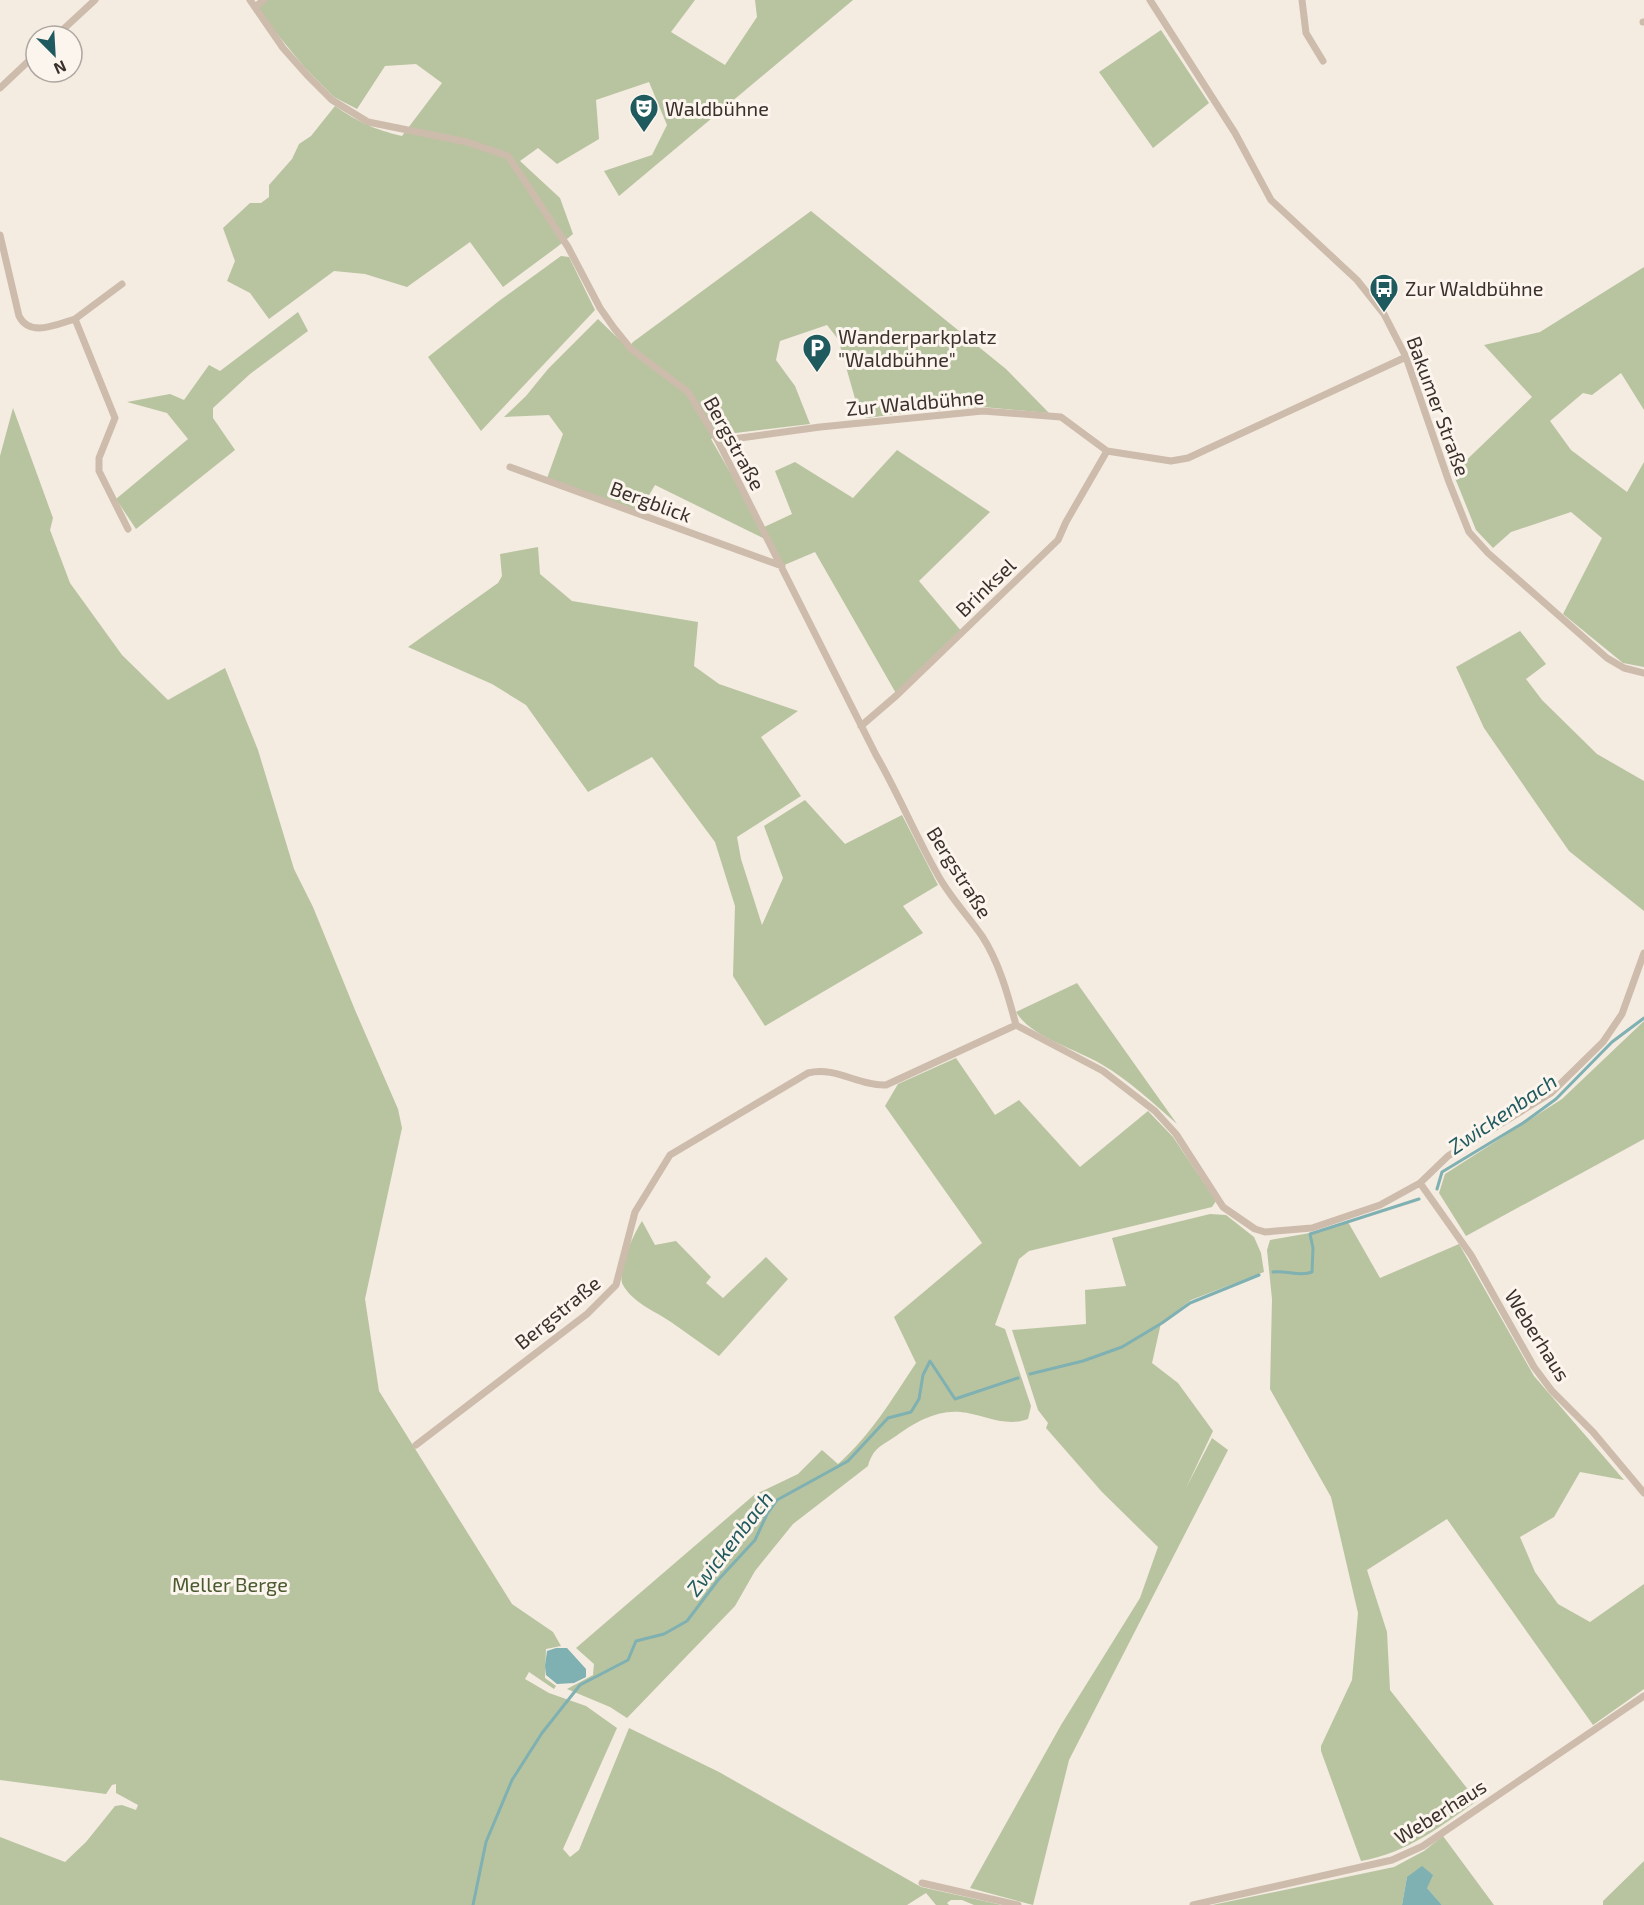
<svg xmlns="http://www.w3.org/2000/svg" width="1644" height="1905" font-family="'Exo 2',sans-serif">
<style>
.green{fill:#b8c4a0}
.water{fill:#7fb0b2}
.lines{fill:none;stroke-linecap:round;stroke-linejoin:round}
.stream{stroke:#7fb0b2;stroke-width:3}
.minor{stroke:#cdbbac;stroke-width:7}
.labels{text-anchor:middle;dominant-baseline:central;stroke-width:6;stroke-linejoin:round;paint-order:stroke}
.poi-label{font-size:20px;fill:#3b302b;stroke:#fbf5ee;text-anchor:start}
.street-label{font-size:20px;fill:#3b302b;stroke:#fbf5ee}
.park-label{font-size:20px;fill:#4a5a2e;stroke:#fbf5ee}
.water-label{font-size:21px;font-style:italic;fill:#1f5a5e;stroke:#fbf5ee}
</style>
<rect width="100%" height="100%" fill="#f4ebe1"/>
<!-- green -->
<path class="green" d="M264,0H695L671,32L725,65L757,17L755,0H853L619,196L604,171L652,155L667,125L649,82L596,100L599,139L557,164L538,148L520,161L560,198L573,234L557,247L503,287L470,242L407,287L365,274L334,271L269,319L250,293L227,281L235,261L223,228L250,203H261L269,197V185L292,159L299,144L311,136L335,106C360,123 373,129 402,136L442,83L416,64L385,66L357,109L334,97L305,68L255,7Z
M1161,30L1209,103L1153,148L1099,72Z
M811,211L1006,369L1049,413L983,407L903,413L868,418L860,416L838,339L827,325L780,341L776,360L795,386L810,424L719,435L711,439L762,528L792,514L775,471L795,462L853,498L897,450L990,512L919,581L962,632L897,695L815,552L782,566L769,541L655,485L639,512L546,481L563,434L549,415L504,417L526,396L548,369L598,319L628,348L633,342Z
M561,256L569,257L595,310L481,431L428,357L499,301Z
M1644,267V410L1621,373L1592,395L1583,393L1550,421L1571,450L1627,492L1644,462V667L1623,663L1563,614L1602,538L1571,512L1511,532L1493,548L1476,530L1453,473L1532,397L1484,345L1540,332Z
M298,312L308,331L250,374L213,408V418L235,450L136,529L116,499L188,439L167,413L127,402L170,394L184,400L209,365L220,371Z
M13,408L53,518L50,530L70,583L122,655L168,700L225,668L258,750L294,869L313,907L355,1010L398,1109L402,1128L365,1299L379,1391L512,1604L553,1632L561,1646L546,1649L545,1678L556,1686L554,1689L529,1672L525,1679L549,1693L586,1706L617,1728L563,1849L570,1857L579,1850L629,1728L719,1772L921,1887L1002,1905H974L962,1900H951L947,1903L949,1905H936L926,1893L907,1905H0V1837L65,1862L86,1842L115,1806L122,1805L136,1810L138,1805L116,1793V1784L112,1785L106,1794L0,1780V456Z
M538,547L540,574L572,601L698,622L694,666L719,684L798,711L761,737L801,796L737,837L741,859L762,925L783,878L764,826L805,800L845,844L902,815L938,885L903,906L923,933L765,1026L733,976L735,906L715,842L652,757L588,792L526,705L492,684L408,647L498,583L502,576L500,554Z
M1520,631L1546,664L1526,679L1542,700L1597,754L1644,781V911L1569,851L1484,728L1456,667Z
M1077,983L1177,1124C1153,1103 1129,1080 1101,1064C1076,1049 1031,1037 1016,1012Z
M1644,1021V1139L1466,1236L1439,1193L1445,1174L1562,1099Z
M956,1058L995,1115L1019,1100L1080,1167L1148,1111L1173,1137L1216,1201L1212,1207L1029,1251L1019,1259L995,1325L1005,1329L1031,1406L1028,1419C1005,1428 983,1414 960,1412C936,1410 914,1423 896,1436C881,1446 873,1448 868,1466L793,1524L755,1571L735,1606L627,1718L610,1707L567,1689L593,1675L594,1664L576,1648L754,1495L798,1474L822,1450L838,1464C871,1435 892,1399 916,1363L894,1317L982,1243L885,1106L898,1084Z
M1210,1214L1226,1215L1254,1237L1261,1253L1264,1272L1191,1300L1161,1323L1152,1363L1178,1383L1213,1431L1186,1488L1212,1438L1228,1450L1069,1760L1033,1905L970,1888L1061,1725L1140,1598L1158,1547L1102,1492L1046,1428L1048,1423L1038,1410L1012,1330L1086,1324L1085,1290L1126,1286L1112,1238Z
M642,1221L655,1245L676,1241L711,1277L706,1283L723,1298L766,1257L788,1279L719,1356C703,1345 687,1333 671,1322C655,1311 633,1303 623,1285C616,1272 634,1233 642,1221Z
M1348,1222L1380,1278L1459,1244L1534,1376L1624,1480L1580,1472L1554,1517L1520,1537L1535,1572L1558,1604L1590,1622L1644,1584V1689L1593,1725L1447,1519L1367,1570L1387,1632L1390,1690L1477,1801C1438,1828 1409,1852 1361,1861L1321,1751V1746L1352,1680L1358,1613L1331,1497L1270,1389L1272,1299L1267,1250L1270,1240L1310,1233Z
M1443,1836L1494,1905H1442L1427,1888L1407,1877L1402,1905H1212L1394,1867L1424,1851Z
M1644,1861V1905H1603V1901Z"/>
<!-- water -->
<path class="water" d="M556,1648H567L586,1669V1677L574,1683L557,1684L546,1675L545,1666L547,1651Z
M1422,1866L1433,1875L1427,1888L1442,1905H1402L1407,1877Z"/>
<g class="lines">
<!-- stream -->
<path class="stream" d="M1437,1189L1442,1172L1523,1123L1556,1099L1612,1042L1644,1018
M1273,1272C1286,1270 1300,1277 1312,1272L1313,1248L1310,1234L1419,1199
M1030,1374L1083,1361L1122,1347L1162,1323L1190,1303L1259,1275
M473,1905L486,1842L512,1780L542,1733L580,1685L628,1660L636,1641L664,1634L687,1621L718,1580L755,1540L767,1514L777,1500L848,1461L888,1418L911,1412L919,1399L923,1375L930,1361L955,1399L1018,1378"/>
<!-- minor -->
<path class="minor" d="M250,0L283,48L307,75L332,100L368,122L467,142L508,156L568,247L600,308L614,328L631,349L688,392L718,441L876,755C899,795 916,837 939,877C951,898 968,916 982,936C999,962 1008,995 1016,1025L1103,1071L1155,1111L1176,1134L1223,1207L1255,1229L1265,1232L1312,1228L1380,1205L1420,1183L1448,1156L1551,1093L1603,1042L1622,1014L1644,953
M1150,0L1235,133L1271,200L1357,280L1384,314L1406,357L1449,482L1469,532L1488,553L1607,658L1624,668L1644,673
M1302,0L1306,33L1323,61
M255,7L264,0
M1643,22H1644
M56,36L95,0
M0,88L36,54
M0,235L19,316C30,338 57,324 75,319L115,418L99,458V471L128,529
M75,319L122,284
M718,441L820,427L983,411L1061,417L1107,451L1171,461L1188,458L1406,357
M510,467L782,566
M861,726L897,695L1058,540L1066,522L1107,451
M1420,1183L1471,1255L1534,1367L1552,1391L1593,1432L1644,1493
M416,1445L587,1314L616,1285L635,1212L670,1155L808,1073C835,1066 859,1086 886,1085L1016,1025
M922,1883L1018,1905
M1193,1905L1392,1860L1423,1846L1644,1696"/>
</g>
<!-- icons -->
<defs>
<g id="theatre-pin" transform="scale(1.5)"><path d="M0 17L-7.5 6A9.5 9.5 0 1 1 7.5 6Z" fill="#1f5a5e" stroke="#fbf5ee"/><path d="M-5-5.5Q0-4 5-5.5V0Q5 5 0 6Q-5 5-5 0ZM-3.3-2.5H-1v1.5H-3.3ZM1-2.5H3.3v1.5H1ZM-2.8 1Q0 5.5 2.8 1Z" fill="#fff"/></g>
<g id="bus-pin" transform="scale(1.5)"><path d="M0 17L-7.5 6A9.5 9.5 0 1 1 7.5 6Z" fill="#1f5a5e" stroke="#fbf5ee"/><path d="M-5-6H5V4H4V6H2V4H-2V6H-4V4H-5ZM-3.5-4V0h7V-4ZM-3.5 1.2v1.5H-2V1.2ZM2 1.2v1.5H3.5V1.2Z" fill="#fff"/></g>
<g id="parking-pin" transform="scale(1.5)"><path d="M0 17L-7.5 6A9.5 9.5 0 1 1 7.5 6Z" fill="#1f5a5e" stroke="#fbf5ee"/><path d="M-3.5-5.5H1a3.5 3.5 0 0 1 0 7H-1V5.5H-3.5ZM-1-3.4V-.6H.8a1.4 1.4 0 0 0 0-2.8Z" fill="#fff"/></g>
</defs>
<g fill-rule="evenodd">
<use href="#theatre-pin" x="644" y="108"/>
<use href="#bus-pin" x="1384" y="288"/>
<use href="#parking-pin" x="817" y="348"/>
</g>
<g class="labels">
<!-- poi labels -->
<g class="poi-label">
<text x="665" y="108">Waldbühne</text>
<text x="1405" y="288">Zur Waldbühne</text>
<text x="838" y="336">Wanderparkplatz<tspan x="838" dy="23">"Waldbühne"</tspan></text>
</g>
<!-- street labels -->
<g class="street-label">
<text transform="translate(915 402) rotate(-5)">Zur Waldbühne</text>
<text transform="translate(1439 406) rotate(70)">Bakumer Straße</text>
<text transform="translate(735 443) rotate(61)">Bergstraße</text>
<text transform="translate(651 501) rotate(20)">Bergblick</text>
<text transform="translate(985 587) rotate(-44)">Brinksel</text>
<text transform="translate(960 872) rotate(58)">Bergstraße</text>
<text transform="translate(557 1312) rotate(-39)">Bergstraße</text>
<text transform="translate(1538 1335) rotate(58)">Weberhaus</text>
<text transform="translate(1440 1811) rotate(-32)">Weberhaus</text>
</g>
<!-- park labels -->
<g class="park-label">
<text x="230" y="1584">Meller Berge</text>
</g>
<!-- water labels -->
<g class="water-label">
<text transform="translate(1502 1113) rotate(-34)">Zwickenbach</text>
<text transform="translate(729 1543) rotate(-52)">Zwickenbach</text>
</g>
</g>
<!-- north arrow -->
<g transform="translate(54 54) rotate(156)"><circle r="28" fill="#fbf5ee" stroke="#aea6a0" stroke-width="1.5"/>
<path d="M0-4.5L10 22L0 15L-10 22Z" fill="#1f5a5e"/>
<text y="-9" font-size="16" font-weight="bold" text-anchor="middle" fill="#3b302b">N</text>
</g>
</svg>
